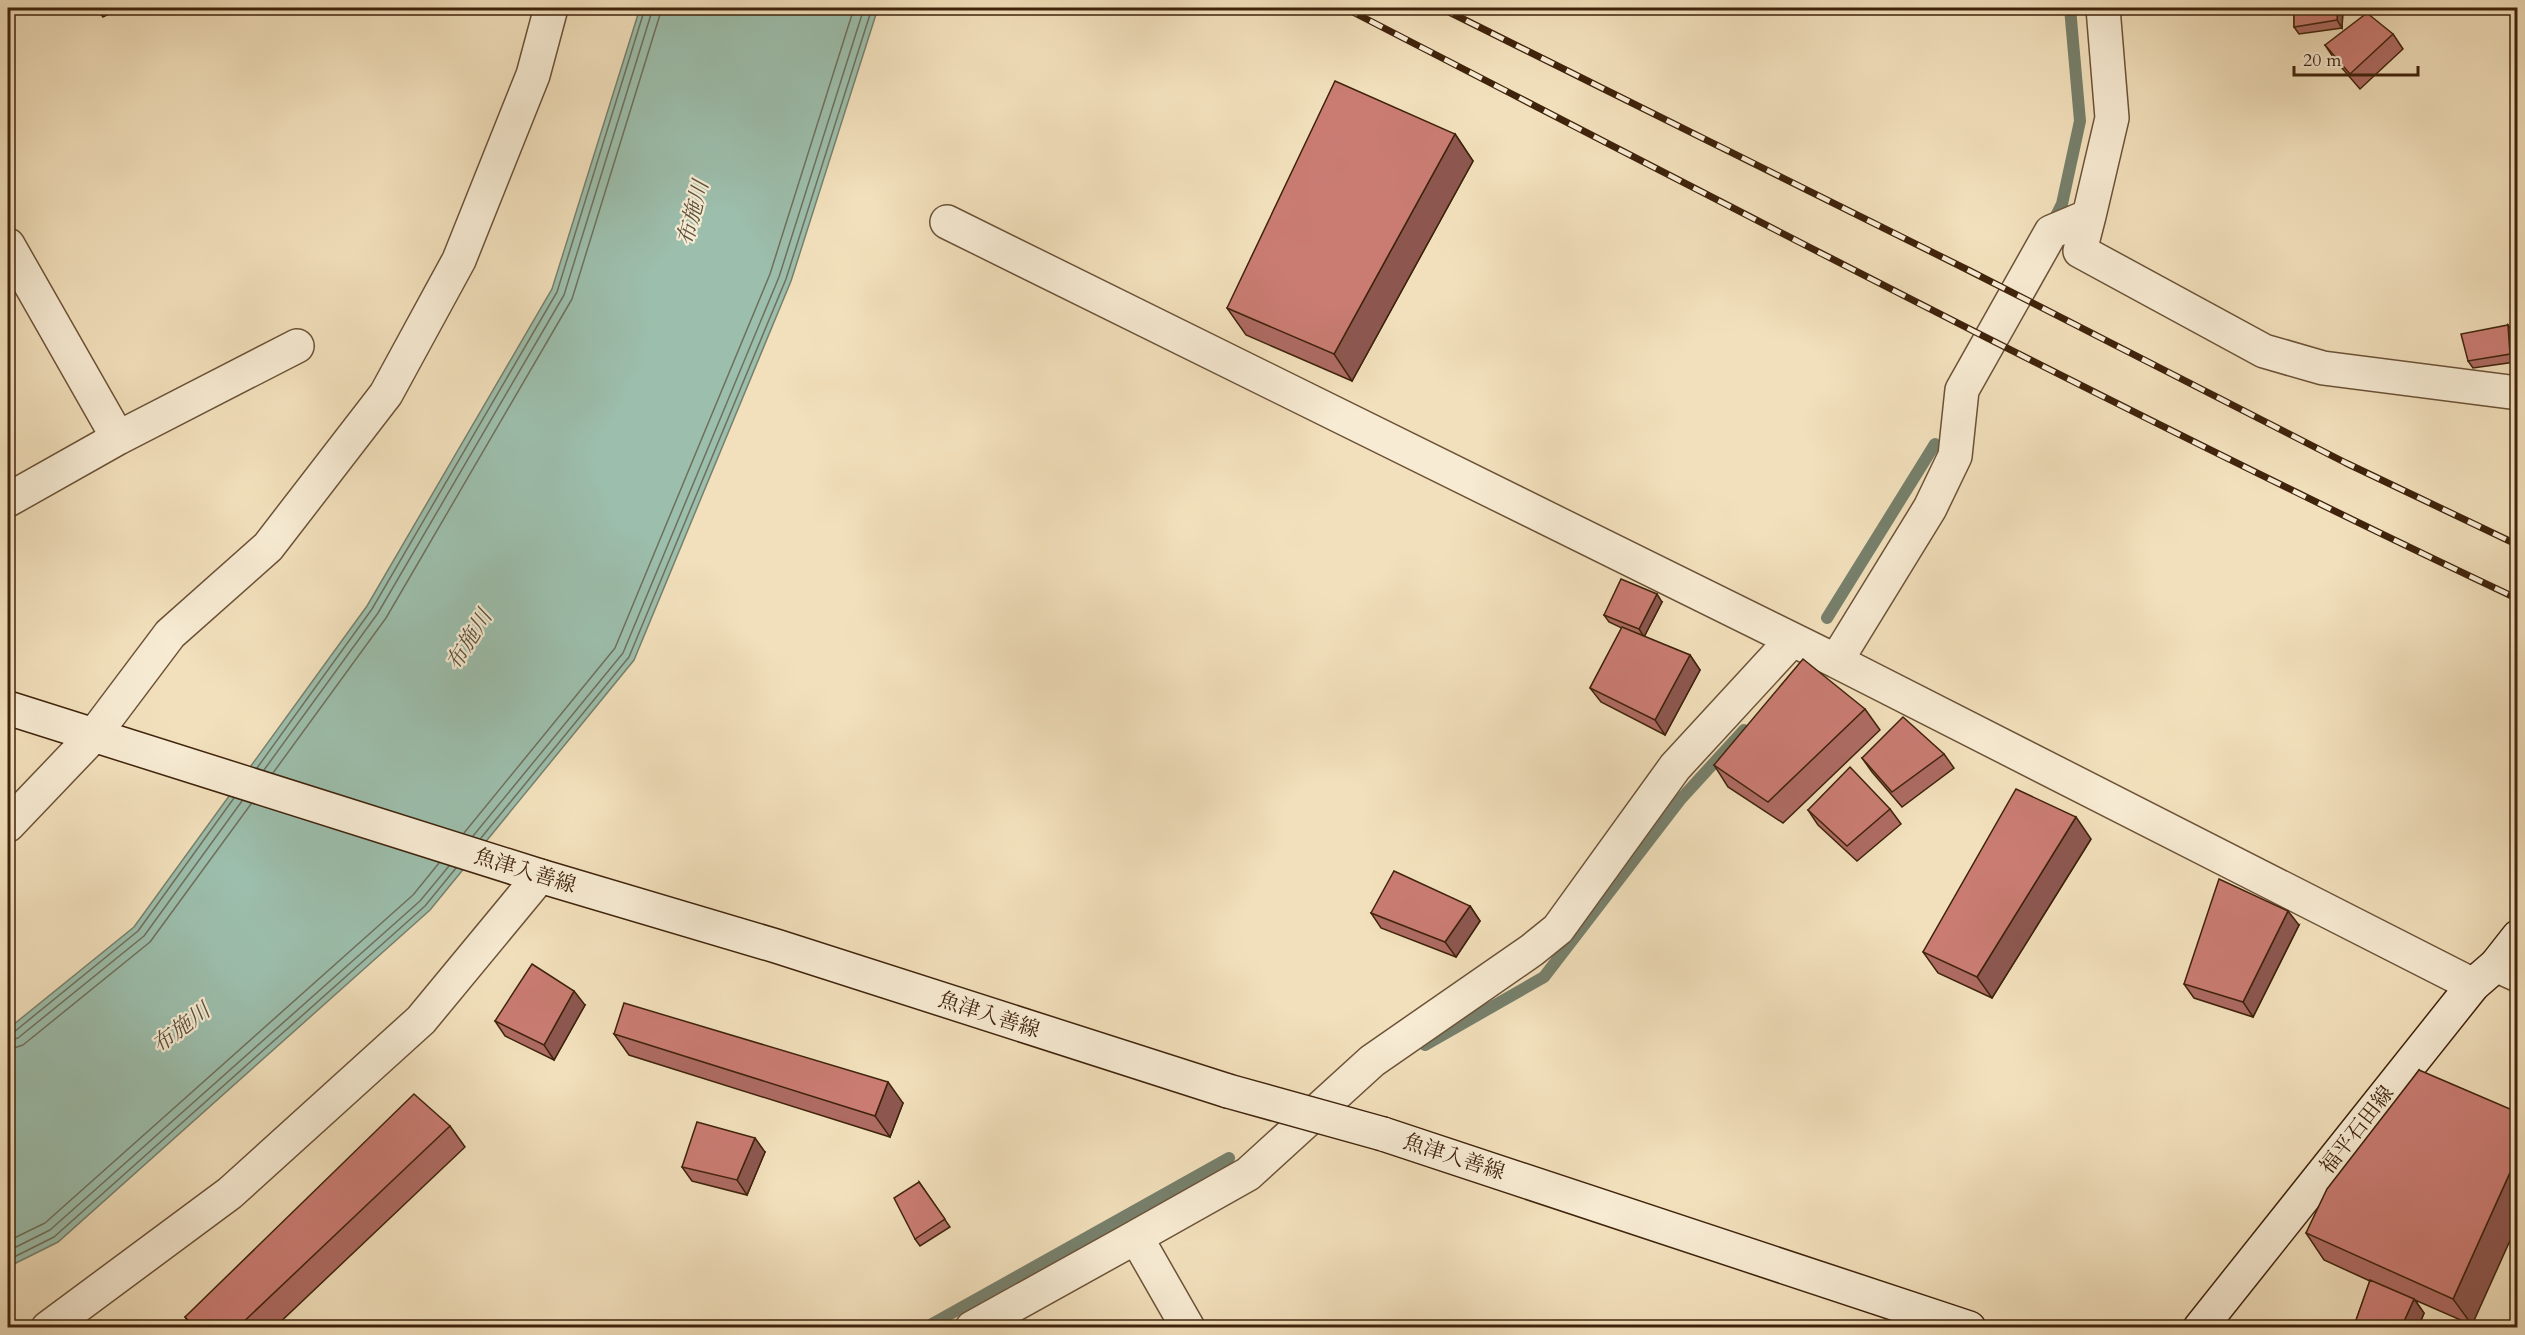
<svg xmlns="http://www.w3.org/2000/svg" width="2525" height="1335" font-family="Cardo,'Noto Serif JP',serif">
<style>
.water{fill:#9cbeac;stroke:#77806c;stroke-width:1.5}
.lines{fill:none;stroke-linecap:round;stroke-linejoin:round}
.shore{stroke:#6e705c;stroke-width:1.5}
.stream{stroke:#77806c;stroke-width:12}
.street-casing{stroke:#6c5237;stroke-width:36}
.secondary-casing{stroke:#3f230b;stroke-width:36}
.street{stroke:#f7ebd3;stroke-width:33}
.secondary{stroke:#f7ebd3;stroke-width:33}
.rail-casing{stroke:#3f230b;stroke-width:7}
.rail{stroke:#f7ebd3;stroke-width:4.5;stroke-dasharray:14;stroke-linecap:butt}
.secondary-bridge-casing{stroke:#3f230b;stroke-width:36;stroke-linecap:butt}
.secondary-bridge{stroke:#f7ebd3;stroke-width:33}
.wall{fill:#ae6b63;stroke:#3f230b;stroke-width:1.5}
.shaded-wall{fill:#8d5750;stroke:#3f230b;stroke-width:1.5}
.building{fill:#ca7c73;stroke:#3f230b;stroke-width:1.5}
.labels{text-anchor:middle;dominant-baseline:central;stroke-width:4.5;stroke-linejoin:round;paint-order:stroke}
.street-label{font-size:21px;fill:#3f230b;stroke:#f7ebd3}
.water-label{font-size:22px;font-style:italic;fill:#5b523b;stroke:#f7ebd3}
</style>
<rect width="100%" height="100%" fill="#f2e0bc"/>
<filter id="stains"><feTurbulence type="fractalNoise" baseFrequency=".00333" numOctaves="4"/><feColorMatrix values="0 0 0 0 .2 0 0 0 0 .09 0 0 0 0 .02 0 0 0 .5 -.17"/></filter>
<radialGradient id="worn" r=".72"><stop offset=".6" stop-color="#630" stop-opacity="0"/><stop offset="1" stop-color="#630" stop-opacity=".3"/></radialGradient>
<!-- water -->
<path class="water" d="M640,8H878L791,281L634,660L430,910L58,1242L8,1267V1029L134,927L367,606L552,289Z"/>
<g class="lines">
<!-- shore -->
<path class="shore" d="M257,768L372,609L557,292L645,8
M264,770L378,613L564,295L653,8
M273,773L386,618L572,299L662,8
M464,833L615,648L770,274L854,8
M473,836L623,653L779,277L864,8
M481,838L629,657L786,279L872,8
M8,1033L14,1032L138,931L234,798
M8,1041L18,1038L144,936L242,801
M8,1050L23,1045L150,942L251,804
M8,1241L45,1223L413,895L439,863
M8,1251L50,1230L420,901L449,866
M8,1260L54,1237L425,906L456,868"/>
<!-- stream -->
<path class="stream" d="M2055,218L2062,204L2080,121L2070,8
M1827,618L1935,444
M1425,1045L1544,977L1680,800L1744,730
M925,1328L1229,1158"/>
<!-- street casing -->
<g class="street-casing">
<path id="street" d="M2103,8L2112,118L2089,216L2051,232L1962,390L1955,456L1930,508L1836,661L2473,985
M2089,216L2080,251L2264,351L2323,368L2518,393
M947,222L1836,661
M8,245L118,438L8,500
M118,438L297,346
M8,825L94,735L170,634L268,547L386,394L459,260L533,75L551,8
M2496,965L2518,975
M48,1328L230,1193L421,1020L540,876
M972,1328L1136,1237
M1188,1328L1136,1237L1248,1174L1372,1061L1532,950L1558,929L1675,767L1792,640"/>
</g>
<!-- secondary casing -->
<g class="secondary-casing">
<path id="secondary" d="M8,708L540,876L776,946L1228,1091
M1383,1134L1969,1328
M2200,1328L2473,985L2496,965L2518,937"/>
</g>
<!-- street -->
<use href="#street" class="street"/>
<!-- secondary -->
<use href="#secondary" class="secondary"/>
<!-- rail casing -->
<g class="rail-casing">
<path id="rail" d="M1345,8C1734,208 2122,412 2518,599
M1441,8L1970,271L2346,463L2518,545"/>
</g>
<!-- rail -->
<use href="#rail" class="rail"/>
<!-- secondary-bridge casing -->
<g class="secondary-bridge-casing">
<path id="secondary-bridge" d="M1228,1091L1383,1134"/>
</g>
<!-- secondary-bridge -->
<use href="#secondary-bridge" class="secondary-bridge"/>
</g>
<!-- wall -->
<path class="wall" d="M96,8H120L103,17Z
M2294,8H2343L2342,28L2299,34L2294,27Z
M2393,34L2403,49L2360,89L2335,60L2325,45Z
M1455,134L1473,161L1352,381L1246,335L1227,308Z
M2514,332L2515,362L2473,368L2468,361Z
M1662,602L1644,637L1690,655L1700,670L1665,735L1601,702L1590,688L1622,628L1609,622L1604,615Z
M1865,709L1880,730L1783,823L1728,787L1714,765Z
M1944,754L1954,768L1902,807L1872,772L1862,758Z
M1890,809L1901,824L1857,861L1818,825L1808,810Z
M2091,839L1992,998L1938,973L1923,952Z
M1470,906L1480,921L1456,957L1381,928L1371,913Z
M2299,925L2253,1017L2194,998L2184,984Z
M585,1005L554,1060L505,1036L495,1021Z
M614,1034L903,1103L890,1137L629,1055Z
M2419,1070L2472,1325L2415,1300L2424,1313L2418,1328H2355L2354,1326L2370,1281L2324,1260L2306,1233Z
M450,1126L465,1147L274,1328H192L185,1317Z
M765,1152L747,1195L692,1181L682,1167Z
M919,1182L950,1227L920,1246L915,1239Z"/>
<!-- shaded-wall -->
<path class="shaded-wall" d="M2338,8H2343L2342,28L2337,20Z
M1455,134L1473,161L1352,381L1334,354Z
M2508,325L2514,332L2515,362L2510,354Z
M1657,594L1662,602L1644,637L1639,629Z
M1690,655L1700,670L1665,735L1655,720Z
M2076,817L2091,839L1992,998L1977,977Z
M1470,906L1480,921L1456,957L1445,942Z
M2288,911L2299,925L2253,1017L2243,1002Z
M574,991L585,1005L554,1060L544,1045Z
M888,1082L903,1103L890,1137L875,1116Z
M755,1138L765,1152L747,1195L737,1180Z
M2517,1157V1225L2472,1325L2453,1299Z
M2414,1299L2424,1313L2418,1328H2401Z"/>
<!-- building -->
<path class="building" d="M2294,8H2338L2337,20L2294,27Z
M2367,13L2393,34L2350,74L2325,45Z
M1335,81L1455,134L1334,354L1227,308Z
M2508,325L2510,354L2468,361L2461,334Z
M1621,579L1657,594L1639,629L1604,615Z
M1622,627L1690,655L1655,720L1590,688Z
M1803,659L1865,709L1768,802L1714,765Z
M1903,717L1944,754L1892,792L1862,758Z
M1850,767L1890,809L1847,846L1808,810Z
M2016,789L2076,817L1977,977L1923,952Z
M1394,871L1470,906L1445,942L1371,913Z
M2219,879L2288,911L2243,1002L2184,984Z
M532,964L574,991L544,1045L495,1021Z
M624,1003L888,1082L875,1116L614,1034Z
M2419,1070L2517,1112V1157L2453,1299L2306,1233L2327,1189Z
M414,1094L450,1126L237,1328H196L185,1317Z
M697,1122L755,1138L737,1180L682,1167Z
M919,1182L945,1219L915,1239L894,1198Z
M2370,1280L2414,1299L2401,1328H2360L2354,1326Z"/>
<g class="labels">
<!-- street labels -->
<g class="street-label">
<text transform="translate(525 871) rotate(17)">魚津入善線</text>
<text transform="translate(989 1015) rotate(18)">魚津入善線</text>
<text transform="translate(2357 1130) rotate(-52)">福平石田線</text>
<text transform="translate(1454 1157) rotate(18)">魚津入善線</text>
</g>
<!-- water labels -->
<g class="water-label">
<text transform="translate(693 213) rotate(-75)">布施川</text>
<text transform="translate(469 640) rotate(-58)">布施川</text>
<text transform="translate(181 1028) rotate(-37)">布施川</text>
</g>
</g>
<!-- margin -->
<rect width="2525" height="1335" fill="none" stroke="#f2e0bc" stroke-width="30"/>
<rect x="9" y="9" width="2507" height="1317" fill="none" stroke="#3f230b" stroke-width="3"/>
<rect x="15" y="15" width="2495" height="1305" fill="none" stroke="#3f230b" stroke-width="1.5"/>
<!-- scale -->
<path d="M2294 66v9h124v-9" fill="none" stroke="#3f230b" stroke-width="3"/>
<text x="2303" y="66" font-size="18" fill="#3f230b" stroke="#f7ebd3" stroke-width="4.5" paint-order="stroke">20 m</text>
<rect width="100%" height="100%" filter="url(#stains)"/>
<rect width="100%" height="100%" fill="url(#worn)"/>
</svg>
